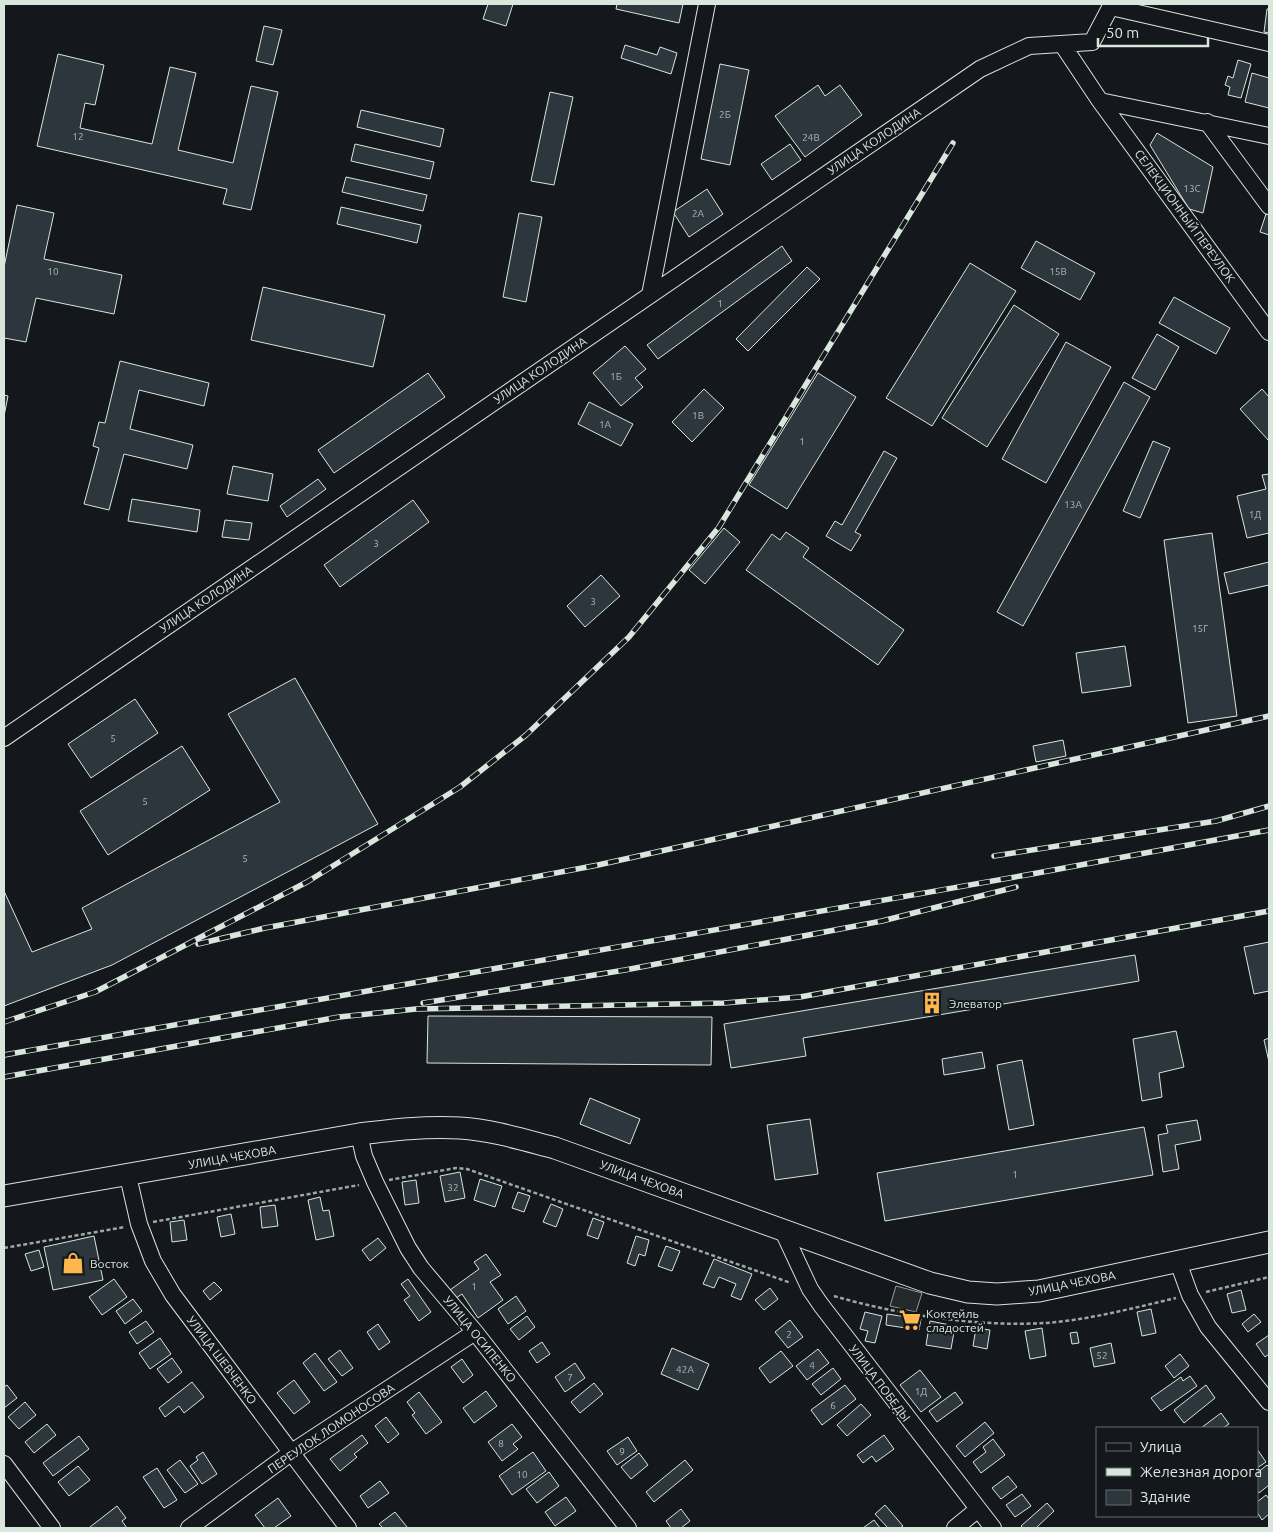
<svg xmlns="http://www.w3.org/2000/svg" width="1273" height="1532" font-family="Ubuntu,sans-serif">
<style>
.parking{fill:#24282b;stroke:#939e99}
.building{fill:#2c363c;stroke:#d8e6dc}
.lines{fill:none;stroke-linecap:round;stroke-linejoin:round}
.minor-casing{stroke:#d8e6dc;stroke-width:18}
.major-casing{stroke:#d8e6dc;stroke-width:23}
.path{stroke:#9da8a2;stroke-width:2.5;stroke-dasharray:4 2.5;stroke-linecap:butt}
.minor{stroke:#14181c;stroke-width:16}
.major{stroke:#14181c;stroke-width:21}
.rail-casing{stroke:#d8e6dc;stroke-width:5.5}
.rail{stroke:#14181c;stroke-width:4;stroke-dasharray:11;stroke-linecap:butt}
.labels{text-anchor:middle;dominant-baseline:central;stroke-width:4;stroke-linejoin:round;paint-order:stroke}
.number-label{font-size:10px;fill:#adbab4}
.street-label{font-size:12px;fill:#d8e6dc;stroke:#14181c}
.poi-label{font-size:12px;fill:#d8e6dc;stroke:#14181c;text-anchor:start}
</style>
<rect width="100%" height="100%" fill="#14181c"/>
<!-- parking -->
<path class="parking" d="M896,1286L922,1293L916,1312L890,1306Z"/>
<!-- building -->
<path class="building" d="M488,4H513L506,26L483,19Z
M617,4H683L679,23L616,9Z
M1267,9H1269V33L1264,32Z
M264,26L282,30L273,65L256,61Z
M625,45L657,55L660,47L677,53L671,74L621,58Z
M58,54L104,65L95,105L85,103L80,128L152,144L170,67L196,73L178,150L233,163L251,86L278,92L251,210L223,204L227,189L37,146Z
M1238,60L1251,64L1241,98L1228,95L1230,87L1225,85L1228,76L1233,78Z
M720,64L749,70L730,165L701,159Z
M1252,73L1269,78V108L1245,102Z
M818,85L825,96L840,85L862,115L805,157L775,116Z
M550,92L573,97L554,185L531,181Z
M361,110L444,129L440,147L357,127Z
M1157,133L1213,167L1203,213L1189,209L1150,145Z
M355,144L434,162L430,179L351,161Z
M790,144L801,160L772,180L761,164Z
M346,177L427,195L423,211L342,192Z
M707,189L723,214L689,237L673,212Z
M17,205L54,213L44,259L122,275L114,314L36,298L26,342L4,338V267Z
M341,207L421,225L417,243L337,224Z
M519,213L542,217L526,302L503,297Z
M1266,214L1269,215V235L1260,232Z
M1036,241L1095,273L1080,300L1021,268Z
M782,246L792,261L658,359L647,345Z
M970,263L1016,291L932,426L886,398Z
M807,267L820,279L748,351L736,339Z
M263,287L385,315L373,367L251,340Z
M1174,297L1230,328L1216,354L1159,323Z
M1014,305L1059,334L987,447L942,418Z
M1157,334L1179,347L1155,390L1132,378Z
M1066,342L1111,367L1046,483L1002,459Z
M625,346L646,369L635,378L643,387L621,406L593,373Z
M120,361L209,383L204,406L139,390L130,429L193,445L187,469L124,454L109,510L84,504L99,448L93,446L99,422L105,423Z
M428,373L445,397L334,473L318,450Z
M818,373L856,397L787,509L749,485Z
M1124,382L1150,397L1023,626L997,612Z
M704,389L724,408L692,442L672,422Z
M1262,389L1269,397V441L1240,409Z
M4,395L8,396L4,416Z
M589,402L633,424L621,446L578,424Z
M1153,441L1170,448L1140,518L1123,511Z
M884,451L897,458L855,532L861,535L851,551L826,536L835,521L842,525Z
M233,466L273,474L268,501L227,494Z
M1269,474V533L1247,538L1237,496L1266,489L1262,475Z
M318,479L326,489L287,517L280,506Z
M132,499L200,510L197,532L128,521Z
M413,500L429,522L340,587L324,565Z
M225,520L252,523L249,540L222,537Z
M724,528L740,542L705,584L689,570Z
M786,532L809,548L803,557L904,630L878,665L746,570L772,534L780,540Z
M1212,533L1237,716L1188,723L1164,540Z
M1269,562V585L1229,594L1224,573Z
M601,575L620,596L585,627L567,606Z
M1125,646L1131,686L1082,693L1076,653Z
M295,678L378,824L112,965L4,1006V891L32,952L92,929L82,908L280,802L228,714Z
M135,699L158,733L91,778L68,744Z
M1063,740L1066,756L1036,762L1033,746Z
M182,746L210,790L108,855L80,811Z
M1269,942V991L1254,994L1244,947Z
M1135,955L1139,981L803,1038L806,1056L731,1068L724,1024Z
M428,1016L712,1017L711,1065L427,1063Z
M1176,1031L1184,1067L1159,1073L1162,1097L1142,1101L1133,1039Z
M1269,1038V1062L1264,1040Z
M982,1052L985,1068L944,1075L942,1059Z
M1022,1060L1034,1125L1009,1130L997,1065Z
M590,1098L640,1119L630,1144L580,1124Z
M810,1119L818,1174L775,1180L767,1125Z
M1197,1120L1201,1140L1175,1145L1179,1169L1163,1172L1158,1135L1168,1133L1166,1125Z
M1144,1127L1153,1175L885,1221L877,1173Z
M460,1172L465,1198L445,1202L440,1176Z
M480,1179L502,1186L495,1207L474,1200Z
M416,1180L419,1203L405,1205L402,1182Z
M518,1192L530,1196L524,1212L512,1208Z
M320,1197L323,1211L329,1210L334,1236L316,1240L308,1200Z
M551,1204L563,1209L556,1227L543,1222Z
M275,1205L278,1226L262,1228L260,1207Z
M231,1214L235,1234L221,1237L217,1217Z
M593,1218L604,1222L598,1239L587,1235Z
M184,1220L187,1240L172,1242L170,1222Z
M94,1236L103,1280L53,1290L44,1247Z
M636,1236L649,1240L645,1256L639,1254L635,1266L627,1263Z
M378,1238L386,1248L370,1261L362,1250Z
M666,1246L680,1251L672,1271L658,1266Z
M39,1250L44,1267L31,1271L25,1254Z
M486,1254L501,1275L490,1282L503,1300L478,1318L462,1294L456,1298L450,1290L479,1269L474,1262Z
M714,1259L752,1274L741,1300L731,1296L736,1284L719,1277L714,1288L703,1284Z
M114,1279L127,1297L102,1315L89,1297Z
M408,1279L431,1312L419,1321L404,1300L410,1296L401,1284Z
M214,1282L222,1290L210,1300L203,1291Z
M770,1288L778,1299L764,1310L755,1300Z
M1241,1290L1246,1310L1232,1313L1227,1294Z
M516,1296L526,1311L508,1324L498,1309Z
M133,1299L142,1311L125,1324L116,1311Z
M1151,1309L1156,1333L1142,1336L1137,1312Z
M865,1312L882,1316L875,1343L865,1341L868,1331L860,1329Z
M887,1314L921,1319L919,1330L886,1325Z
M1254,1314L1261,1322L1248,1332L1242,1324Z
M527,1316L535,1327L519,1340L510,1329Z
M790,1320L803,1337L788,1348L775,1332Z
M146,1321L154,1332L137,1344L129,1332Z
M930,1321L955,1326L951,1349L926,1345Z
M378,1324L390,1342L379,1350L367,1332Z
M976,1328L990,1330L987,1349L973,1346Z
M1042,1328L1046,1356L1030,1359L1025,1331Z
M1077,1332L1079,1343L1072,1344L1070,1333Z
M1269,1335V1354L1265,1357L1256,1344Z
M160,1338L171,1354L150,1369L139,1353Z
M542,1342L550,1354L537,1363L529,1351Z
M1111,1343L1115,1363L1094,1367L1090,1348Z
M672,1348L709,1364L698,1390L661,1374Z
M818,1349L829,1363L807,1380L796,1366Z
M340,1350L353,1368L342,1376L328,1359Z
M781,1351L793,1366L770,1383L759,1368Z
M315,1353L337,1382L324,1391L303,1363Z
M1180,1354L1189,1366L1174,1378L1165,1366Z
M172,1358L182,1372L168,1383L157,1369Z
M462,1359L473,1375L463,1383L451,1367Z
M575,1363L585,1378L565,1392L555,1377Z
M833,1368L841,1379L821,1395L812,1384Z
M920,1370L941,1397L921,1412L900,1385Z
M1190,1376L1197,1386L1161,1411L1151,1398L1181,1377L1183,1381Z
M294,1380L310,1402L294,1414L277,1393Z
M192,1382L204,1397L184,1413L179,1406L165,1417L159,1408Z
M594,1383L603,1394L580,1413L571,1402Z
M7,1385L17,1398L4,1408V1387Z
M845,1385L856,1399L822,1425L811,1410Z
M1206,1385L1215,1398L1184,1423L1174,1410Z
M486,1391L497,1406L474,1423L463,1408Z
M419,1392L442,1422L426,1434L412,1415L415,1413L407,1402Z
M955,1392L963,1403L937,1422L929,1411Z
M25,1402L36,1415L19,1429L8,1417Z
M861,1404L871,1415L847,1436L837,1425Z
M1221,1413L1229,1424L1223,1428H1201Z
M386,1417L399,1434L388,1443L375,1426Z
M985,1422L994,1433L965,1457L956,1446Z
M47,1424L56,1435L34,1453L25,1442Z
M512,1424L522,1437L513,1444L518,1449L502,1461L488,1442Z
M362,1435L368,1443L354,1454L357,1457L340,1471L330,1459Z
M884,1435L894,1449L876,1462L872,1456L863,1463L857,1455Z
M79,1436L89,1449L53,1476L43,1463Z
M628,1437L637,1451L617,1465L607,1451Z
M993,1439L1005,1455L981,1473L973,1462L986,1452L983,1447Z
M1257,1449L1266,1462L1257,1468Z
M203,1452L217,1474L202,1484L190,1466L198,1460L196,1457Z
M533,1452L546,1471L512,1495L499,1476Z
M639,1453L648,1465L631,1479L621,1467Z
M180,1460L198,1484L185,1493L167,1470Z
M685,1460L693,1470L654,1502L646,1492Z
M1267,1465L1269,1467V1485L1259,1493L1257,1490V1473Z
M78,1466L90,1480L69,1496L58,1482Z
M157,1468L177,1500L164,1508L143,1477Z
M549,1472L559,1486L537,1503L526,1489Z
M1008,1476L1017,1487L1001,1499L992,1488Z
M380,1481L389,1493L368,1508L360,1496Z
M1022,1494L1031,1506L1015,1517L1006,1505Z
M1266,1495L1269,1499V1514L1262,1520L1257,1512V1502Z
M566,1497L576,1511L555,1526L545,1512Z
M278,1498L291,1516L274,1528H265L255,1515Z
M1047,1503L1054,1511L1036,1528H1023L1021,1526Z
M885,1505L903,1526L900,1528H888L875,1514Z
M117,1506L126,1518L122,1521L127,1528H91L90,1527Z
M681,1509L690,1521L681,1528H671L666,1521Z
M395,1512L407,1527L405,1528H383L379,1524Z
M874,1520L880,1528H863Z"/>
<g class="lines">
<!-- minor casing -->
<g class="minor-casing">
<path id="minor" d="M1111,7L1269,43
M1062,44L1100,101L1269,136
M1100,101L1269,332
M1207,122L1269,206
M650,295L707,4
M4,738L980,69L1029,46L1092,42L1112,4
M359,1134L364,1156L375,1182L408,1248L421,1268L475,1332L628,1528
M128,1176L139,1224L153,1261L173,1295L348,1528
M782,1229L810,1289L821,1305L993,1528
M1178,1262L1190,1295L1208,1327L1269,1402
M4,1464L52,1528
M189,1528L292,1452L475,1332
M955,1528L977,1510"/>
</g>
<!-- major casing -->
<g class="major-casing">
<path id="major" d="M4,1196L359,1134C392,1130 425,1126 460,1128C492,1130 524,1140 555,1148L930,1283L968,1292L997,1294L1039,1291L1269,1242"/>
</g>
<!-- path -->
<path class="path" d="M389,1180L456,1168L467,1169L791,1283
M153,1222L359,1185
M4,1248L125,1227
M1206,1292L1269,1277
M834,1296C898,1315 979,1327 1045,1323C1089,1320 1133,1308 1176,1298"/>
<!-- minor -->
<use href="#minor" class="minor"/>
<!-- major -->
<use href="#major" class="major"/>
<!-- rail casing -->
<g class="rail-casing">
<path id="rail" d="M994,856L1216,821L1269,806
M198,944L265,928L598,865L1269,716
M423,1003L625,970L882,921L1016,887
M4,1022L95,992L307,882L460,787L526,735L629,637L719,527L953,143
M4,1055L1032,874L1269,830
M4,1077L339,1017L416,1009L724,1003L800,997L1269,911"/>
</g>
<!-- rail -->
<use href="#rail" class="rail"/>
</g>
<!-- icons -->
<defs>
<g id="building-bare" transform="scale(1.725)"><path d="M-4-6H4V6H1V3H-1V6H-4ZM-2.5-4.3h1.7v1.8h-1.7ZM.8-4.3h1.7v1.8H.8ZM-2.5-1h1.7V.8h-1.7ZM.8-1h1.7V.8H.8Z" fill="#ffb74d" stroke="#14181c" stroke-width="2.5" paint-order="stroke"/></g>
<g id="shop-bare" transform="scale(1.725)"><path d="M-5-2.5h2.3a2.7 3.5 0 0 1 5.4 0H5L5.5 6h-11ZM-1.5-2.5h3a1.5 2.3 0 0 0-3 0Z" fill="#ffb74d" stroke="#14181c" stroke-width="2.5" paint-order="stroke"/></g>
<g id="supermarket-bare" transform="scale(1.725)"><path d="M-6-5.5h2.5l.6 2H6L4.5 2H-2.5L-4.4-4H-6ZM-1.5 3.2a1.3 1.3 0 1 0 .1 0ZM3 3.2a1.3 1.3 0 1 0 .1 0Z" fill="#ffb74d" stroke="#14181c" stroke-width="2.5" paint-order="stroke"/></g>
</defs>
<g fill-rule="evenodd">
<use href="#building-bare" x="932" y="1003"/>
<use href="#shop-bare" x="73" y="1263"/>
<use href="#supermarket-bare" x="910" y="1320"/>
</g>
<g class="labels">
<!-- number labels -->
<g class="number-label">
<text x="725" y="114">2Б</text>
<text x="78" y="136">12</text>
<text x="811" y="137">24В</text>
<text x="1192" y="188">13С</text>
<text x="698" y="213">2А</text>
<text x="53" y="271">10</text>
<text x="1058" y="271">15В</text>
<text x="720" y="303">1</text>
<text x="616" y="376">1Б</text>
<text x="698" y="415">1В</text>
<text x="605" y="424">1А</text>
<text x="802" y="441">1</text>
<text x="1073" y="504">13А</text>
<text x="1255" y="514">1Д</text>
<text x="376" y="543">3</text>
<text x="593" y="601">3</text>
<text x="1200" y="628">15Г</text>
<text x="113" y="738">5</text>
<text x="145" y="801">5</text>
<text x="245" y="858">5</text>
<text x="1015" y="1174">1</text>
<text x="453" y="1187">32</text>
<text x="474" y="1286">1</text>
<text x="789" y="1334">2</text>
<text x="1102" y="1355">52</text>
<text x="812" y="1365">4</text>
<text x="685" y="1369">42А</text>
<text x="570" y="1377">7</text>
<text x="921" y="1391">1Д</text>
<text x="833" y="1405">6</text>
<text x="501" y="1443">8</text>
<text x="622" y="1451">9</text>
<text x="522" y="1474">10</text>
</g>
<!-- street labels -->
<g class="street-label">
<text transform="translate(874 141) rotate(-34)">УЛИЦА КОЛОДИНА</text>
<text transform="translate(1185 216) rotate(54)">СЕЛЕКЦИОННЫЙ ПЕРЕУЛОК</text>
<text transform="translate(540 370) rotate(-34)">УЛИЦА КОЛОДИНА</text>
<text transform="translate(206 599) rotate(-34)">УЛИЦА КОЛОДИНА</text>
<text transform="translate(232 1157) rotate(-10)">УЛИЦА ЧЕХОВА</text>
<text transform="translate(642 1179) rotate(20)">УЛИЦА ЧЕХОВА</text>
<text transform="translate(1072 1283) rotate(-11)">УЛИЦА ЧЕХОВА</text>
<text transform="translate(480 1339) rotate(51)">УЛИЦА ОСИПЕНКО</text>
<text transform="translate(222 1360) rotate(53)">УЛИЦА ШЕВЧЕНКО</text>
<text transform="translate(880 1383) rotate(53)">УЛИЦА ПОБЕДЫ</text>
<text transform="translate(331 1428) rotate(-34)">ПЕРЕУЛОК ЛОМОНОСОВА</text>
</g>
<!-- poi labels -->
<g class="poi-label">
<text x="949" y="1003">Элеватор</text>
<text x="90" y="1263">Восток</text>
<text x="926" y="1313">Коктейль<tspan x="926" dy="14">сладостей</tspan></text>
</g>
</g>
<!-- border -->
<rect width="1273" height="1532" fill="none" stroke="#d8e6dc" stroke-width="10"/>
<!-- legend -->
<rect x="1096" y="1427" width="162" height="90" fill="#14181c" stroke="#626a69"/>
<rect x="1106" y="1443" width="25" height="8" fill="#14181c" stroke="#626a69"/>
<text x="1140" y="1452" font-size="15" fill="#d8e6dc">Улица</text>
<rect x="1106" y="1468" width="25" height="8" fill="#d8e6dc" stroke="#626a69"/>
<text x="1140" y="1477" font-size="15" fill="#d8e6dc">Железная дорога</text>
<rect x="1106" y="1490" width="25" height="15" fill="#2c363c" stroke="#626a69"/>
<text x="1140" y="1502" font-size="15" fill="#d8e6dc">Здание</text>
<!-- scale -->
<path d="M1098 38v8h110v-8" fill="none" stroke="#d8e6dc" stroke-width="2.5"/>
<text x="1106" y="38" font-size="15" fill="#d8e6dc" stroke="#14181c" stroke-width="4" paint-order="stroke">50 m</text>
</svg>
